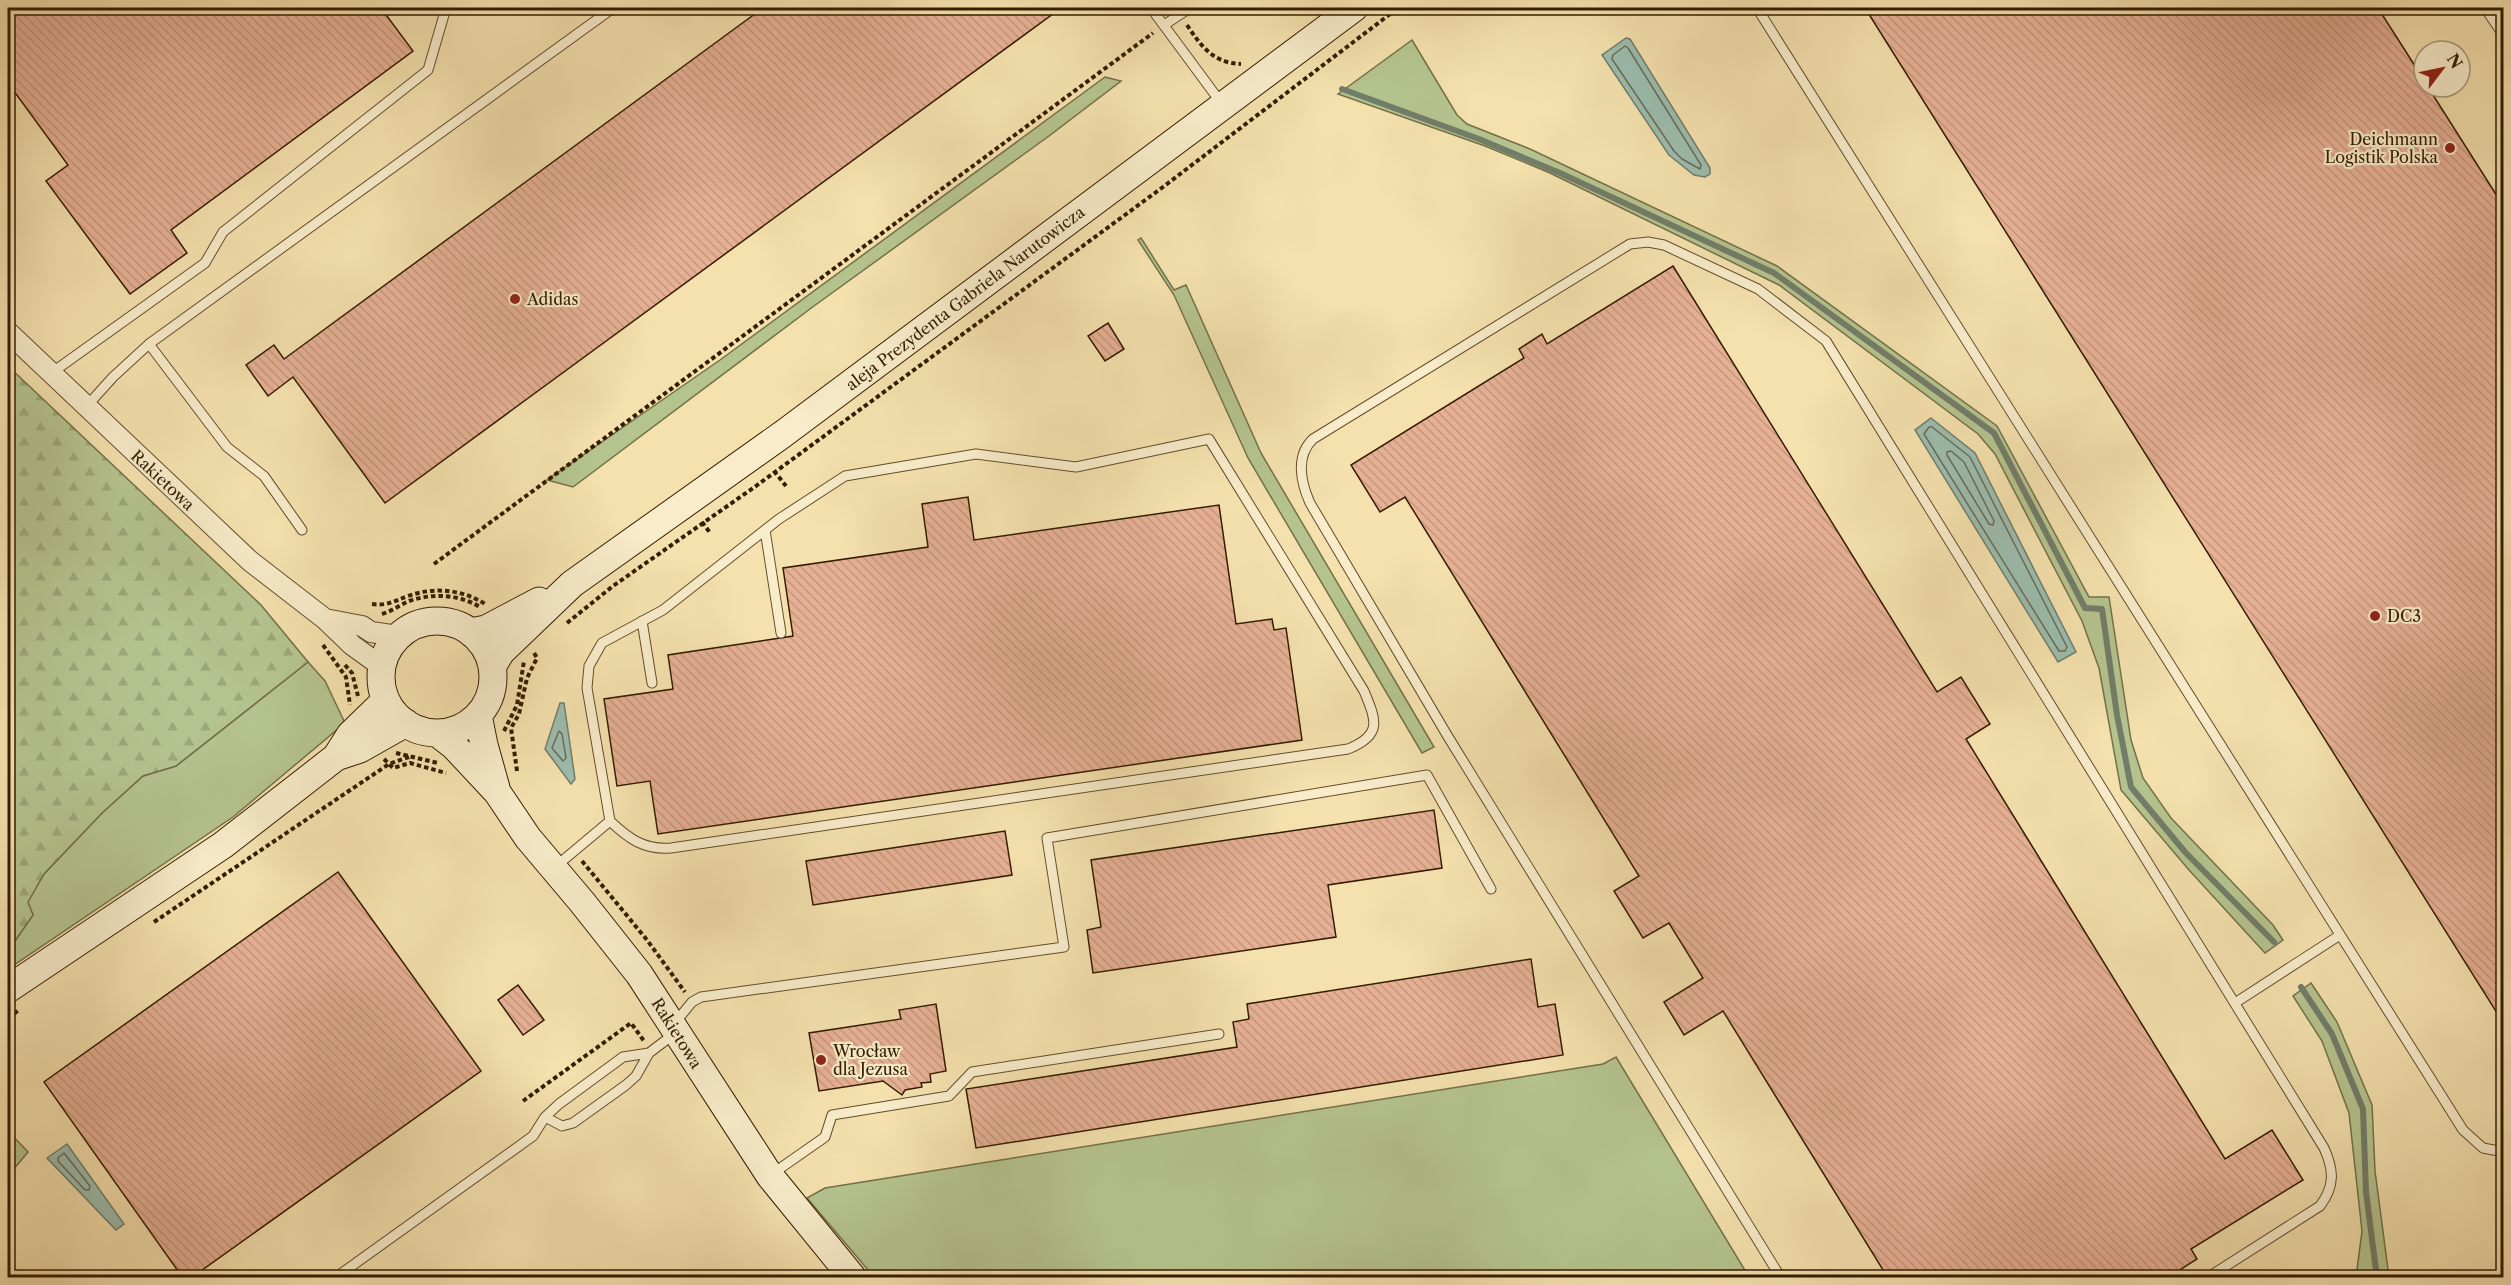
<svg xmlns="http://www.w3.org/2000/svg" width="2511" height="1285" font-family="'Libre Caslon Text',serif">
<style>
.grass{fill:#b5c48f;stroke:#747048;stroke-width:1.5}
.forest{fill:url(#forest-firs);stroke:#747048;stroke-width:1.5}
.water{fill:#9cbdaf;stroke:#727d69;stroke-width:1.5}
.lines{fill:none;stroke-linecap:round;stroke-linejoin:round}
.shore{stroke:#686c58;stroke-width:1.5}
.stream{stroke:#727d69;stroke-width:6}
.building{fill:url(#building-back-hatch);stroke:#341c01;stroke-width:1.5}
.lane-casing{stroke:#644d2c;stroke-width:11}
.street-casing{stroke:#644d2c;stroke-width:22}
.secondary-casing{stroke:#341c01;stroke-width:29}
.path{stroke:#341c01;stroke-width:4;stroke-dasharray:4.5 3;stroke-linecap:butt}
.lane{stroke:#f8ecca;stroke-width:9}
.street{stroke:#f8ecca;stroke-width:20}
.secondary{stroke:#f8ecca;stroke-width:27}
.poi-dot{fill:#8f2418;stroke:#f8ecca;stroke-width:2}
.labels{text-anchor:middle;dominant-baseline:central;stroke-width:4.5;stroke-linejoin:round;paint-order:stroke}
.poi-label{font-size:16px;fill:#341c01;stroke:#f8ecca;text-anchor:start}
.street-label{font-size:16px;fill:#341c01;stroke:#f8ecca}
</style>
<defs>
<pattern id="forest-firs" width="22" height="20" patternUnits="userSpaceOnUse" patternTransform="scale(1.5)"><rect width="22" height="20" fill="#b5c48f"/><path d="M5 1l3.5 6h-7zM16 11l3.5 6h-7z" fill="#9ca87a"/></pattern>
<pattern id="building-back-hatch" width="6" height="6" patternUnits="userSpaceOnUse" patternTransform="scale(1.5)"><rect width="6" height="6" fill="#e6b094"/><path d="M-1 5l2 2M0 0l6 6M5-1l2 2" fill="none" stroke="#c6977e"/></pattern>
</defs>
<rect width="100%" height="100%" fill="#f4e1ae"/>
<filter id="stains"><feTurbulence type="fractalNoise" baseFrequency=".00333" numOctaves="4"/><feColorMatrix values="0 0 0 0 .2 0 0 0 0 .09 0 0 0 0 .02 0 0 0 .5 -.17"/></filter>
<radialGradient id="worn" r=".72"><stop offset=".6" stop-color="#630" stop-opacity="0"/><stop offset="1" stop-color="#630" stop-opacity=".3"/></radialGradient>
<!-- grass -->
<path class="grass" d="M1412,40L1457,115L1467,124L1530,149L1777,266L1997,426L2089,597H2109L2131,740L2143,778L2171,818L2273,925L2283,940L2265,953L2189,870L2121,790L2099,668L2082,621L1995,454L1978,434L1779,285L1550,173L1485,146L1338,94Z
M1105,77L1121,81L1049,136L814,306L573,487L547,480L720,360Z
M1141,238L1174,290L1186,285L1261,453L1434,747L1422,753L1248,458L1174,295L1138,240Z
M308,662L325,681L345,723L233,817L8,969V951L33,915L27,902L44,874L102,813L143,776L176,766Z
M2311,983L2337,1022L2372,1105L2375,1171L2389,1277H2356L2362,1231L2349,1113L2322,1041L2293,996Z
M1616,1057L1749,1277H874L807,1198L825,1188L1603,1064Z
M8,1131L28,1152L8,1176Z"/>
<!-- forest -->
<path class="forest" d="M9,367L261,605L308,662L176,766L143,776L102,813L44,874L28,902L33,915L8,951Z"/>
<!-- water -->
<path class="water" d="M1626,38L1630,39L1710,168V174L1705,177L1694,175L1669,155L1602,55Z
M1931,418L1975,453L2076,652L2058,662L1915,430Z
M560,703H564L575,779L571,784L545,749Z
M67,1144L124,1224L116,1230L47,1158Z"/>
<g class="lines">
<!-- shore -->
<path class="shore" d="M1625,46L1628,48L1701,165L1700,169L1682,159L1674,151L1612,59L1613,55Z
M1929,427H1932L1970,457L2067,647L2065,651H2059L1924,434Z
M1951,451L1964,462L1994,521L1993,525L1989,524L1947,455V452Z
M559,731L562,734L566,758L563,761L552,748Z
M64,1153L90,1186L89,1190H85L58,1161V1158Z"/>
<!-- stream -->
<path class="stream" d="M1342,89L1479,139L1560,173L1774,273L1994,433L2085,608L2102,609L2117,715L2131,787L2185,852L2274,942
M2301,987L2332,1034L2363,1109L2366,1192L2377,1278"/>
</g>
<!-- building -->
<path class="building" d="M8,8H381L413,51L171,230L187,253L130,294L46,181L68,165L8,83Z
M763,8H1061L385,503L293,377L268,396L246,365L274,345L284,359Z
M1865,8H2378L2424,80V87H2428L2504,207V1024Z
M1673,266L1937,692L1961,677L1990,724L1966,739L2225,1159L2272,1130L2303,1180L2191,1249L2197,1259L2167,1278H1888L1723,1011L1684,1035L1664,1002L1703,978L1669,923L1643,938L1614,891L1639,876L1405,497L1380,512L1351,465L1524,358L1519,349L1542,334L1547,344Z
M1108,323L1124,349L1105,361L1088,336Z
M968,497L974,540L1219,505L1236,624L1272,619L1274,630L1286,628L1302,740L658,834L650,781L617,786L604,699L673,689L668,655L793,636L783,568L928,547L922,504Z
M1434,810L1442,868L1328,885L1336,937L1093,973L1087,930L1101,927L1091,860Z
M1005,831L1012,875L813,905L806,861Z
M338,872L481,1071L191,1278H183L44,1082Z
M1531,959L1538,1007L1555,1004L1563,1055L976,1148L966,1089L1237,1047L1233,1022L1249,1019L1247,1004Z
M518,985L544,1020L523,1035L498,1000Z
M936,1004L946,1071L930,1074L931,1082L921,1083L922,1087L905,1090L902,1095L883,1081L819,1091L809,1033L901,1019L899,1010Z"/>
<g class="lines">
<!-- lane casing -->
<g class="lane-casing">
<path id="lane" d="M1151,8L1222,104
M1757,8L2463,1130L2483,1148L2504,1152
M2485,8L2504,36
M1164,25L1190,8
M149,344L227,447L264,476L302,530
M50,374L205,263L223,232L428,70L446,8
M86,407L113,377L149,344L613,8
M765,530L781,633
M642,621L652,683
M555,867L610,821L587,688L589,666L602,643L663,610L779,519L845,476L976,454L1076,467L1209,439L1364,691C1376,720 1383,735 1348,749L671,848C644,850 629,839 610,821
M2235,1003L2340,935
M674,1024L692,1002L701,997L1064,947L1047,838L1427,775L1491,889
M545,1117L562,1126L573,1123L626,1085L636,1076L649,1053L674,1034
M772,1174L825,1137L832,1115L949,1096L972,1072L1219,1034
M335,1278L533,1136L545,1117L559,1104L623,1057L649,1053
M1781,1278L1447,735L1310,503C1301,483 1295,456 1313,439L1630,244L1648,242L1664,245L1758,289L1826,341L2324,1148C2334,1170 2335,1186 2320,1206L2207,1278"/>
</g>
<!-- street casing -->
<g class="street-casing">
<path id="street" d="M8,332L250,561L325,619L352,645L381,666
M325,619L362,626L371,632L398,636"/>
</g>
<!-- secondary casing -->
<g class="secondary-casing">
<path id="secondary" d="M381 677a56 56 0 1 1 112 0a56 56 0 1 1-112 0Z
M470,632L486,629L539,601
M492,667L501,652L572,584L783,434L1354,8
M478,715L484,745L496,788
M437,733L454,746L497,792L528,838L582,902L639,974L770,1176L853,1278
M336,757L360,749L406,723
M8,989L223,845L336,757L350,735L386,700"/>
</g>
<!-- path -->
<path class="path" d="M1187,25C1201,46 1213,63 1241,64
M774,471L786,486
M702,522L711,534
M434,564L1153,33
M372,604C388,606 394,601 408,596C433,587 462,589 485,604
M382,614C392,611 400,605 409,601C433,593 458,594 480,607
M567,623L613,586L756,486L1163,187L1398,8
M323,645L346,677L350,705
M345,665L352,673L358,696
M504,731L517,705L524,661
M396,753L438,763
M384,759L393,768L410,763L446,773
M517,771L511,728L519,714L527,678L537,658L533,651
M582,861L647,940L685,992
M154,922L389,764L409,757
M8,1018L19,1010
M523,1101L631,1023L644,1041"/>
<!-- lane -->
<use href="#lane" class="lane"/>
<!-- street -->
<use href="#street" class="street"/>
<!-- secondary -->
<use href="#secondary" class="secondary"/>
</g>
<!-- markers -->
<g class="poi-dot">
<circle cx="2450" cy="148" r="6"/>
<circle cx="515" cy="299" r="6"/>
<circle cx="2375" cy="616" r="6"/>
<circle cx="821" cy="1060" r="6"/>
</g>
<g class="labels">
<!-- poi labels -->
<g class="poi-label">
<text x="2438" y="139" text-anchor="end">Deichmann<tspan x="2438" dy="18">Logistik Polska</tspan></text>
<text x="527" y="299">Adidas</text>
<text x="2387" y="616">DC3</text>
<text x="833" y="1051">Wrocław<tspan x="833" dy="18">dla Jezusa</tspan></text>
</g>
<!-- street labels -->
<g class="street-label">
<text transform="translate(965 298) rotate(-37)">aleja Prezydenta Gabriela Narutowicza</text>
<text transform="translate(163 480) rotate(43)">Rakietowa</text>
<text transform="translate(677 1033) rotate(58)">Rakietowa</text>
</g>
</g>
<!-- margin -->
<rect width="2511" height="1285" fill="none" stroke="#f4e1ae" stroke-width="30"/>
<rect x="9" y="9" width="2493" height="1267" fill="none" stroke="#341c01" stroke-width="3"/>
<rect x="15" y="15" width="2481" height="1255" fill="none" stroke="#341c01" stroke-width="1.5"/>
<!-- north arrow -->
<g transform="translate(2442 69) rotate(58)"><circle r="28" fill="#f8ecca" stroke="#aa997a" stroke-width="1.5"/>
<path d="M0-4.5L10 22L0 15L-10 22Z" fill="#8f2418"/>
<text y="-9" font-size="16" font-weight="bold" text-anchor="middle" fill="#341c01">N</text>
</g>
<rect width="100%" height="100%" filter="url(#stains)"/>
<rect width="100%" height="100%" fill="url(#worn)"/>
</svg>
